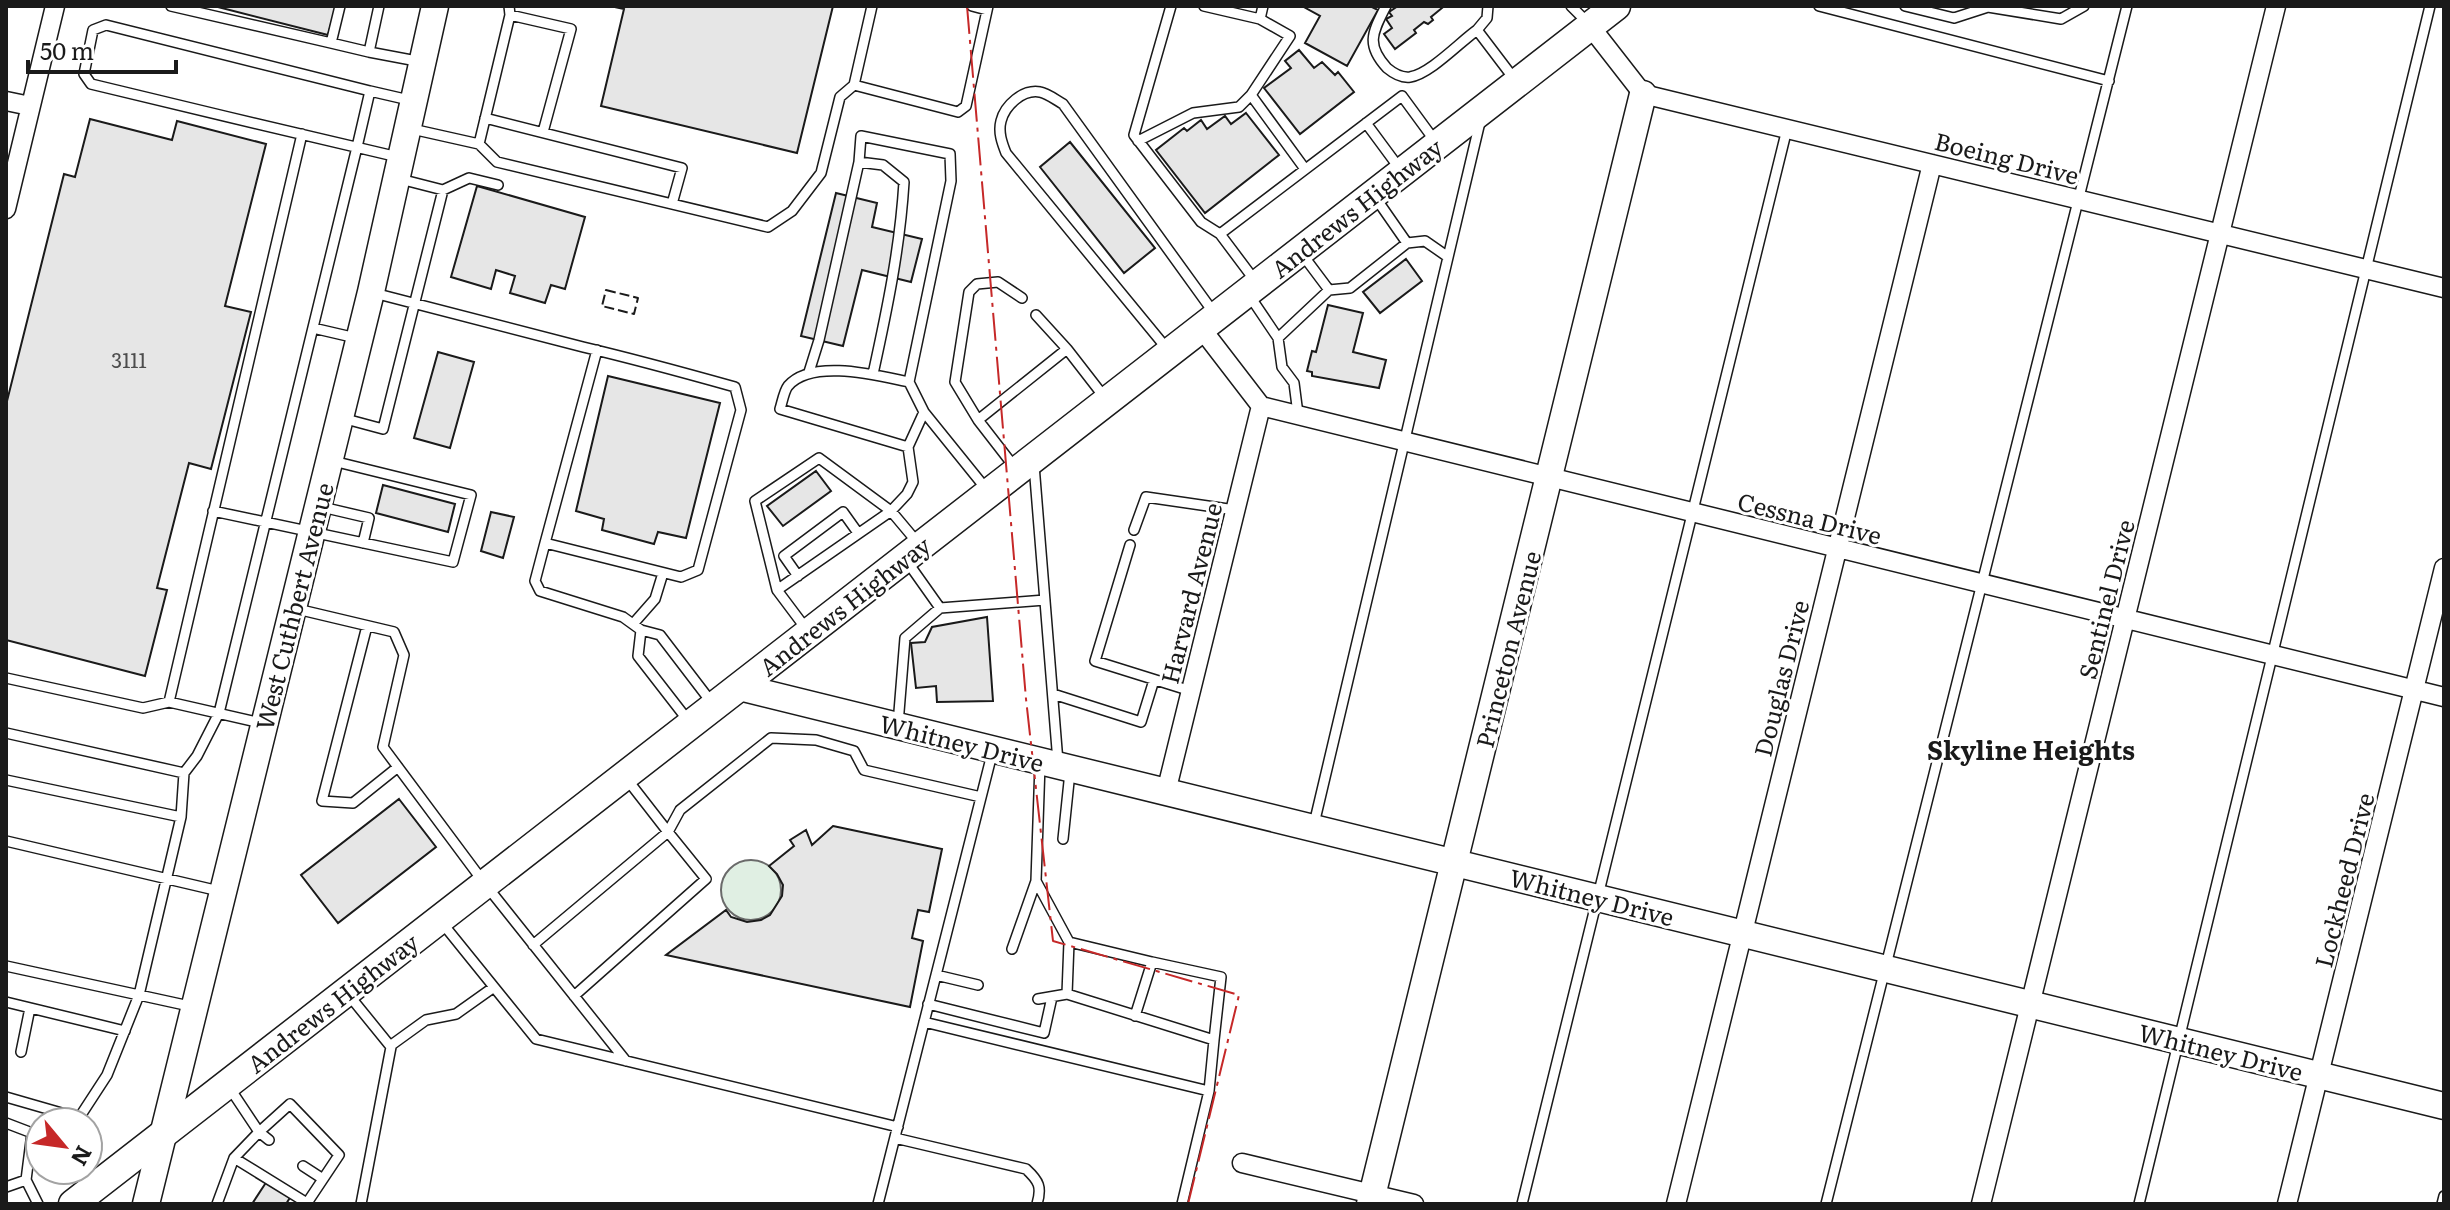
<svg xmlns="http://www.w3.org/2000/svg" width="2450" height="1210" font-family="Literata,serif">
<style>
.green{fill:#e0efe3;stroke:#6a6a6a;stroke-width:2}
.building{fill:#e6e6e6;stroke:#1a1a1a;stroke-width:2}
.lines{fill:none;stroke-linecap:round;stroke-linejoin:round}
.lane-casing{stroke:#1a1a1a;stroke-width:12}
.street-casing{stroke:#1a1a1a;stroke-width:21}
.secondary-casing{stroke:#1a1a1a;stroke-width:29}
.primary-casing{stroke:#1a1a1a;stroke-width:31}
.lane{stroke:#fff;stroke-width:9}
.street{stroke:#fff;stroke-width:18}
.secondary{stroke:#fff;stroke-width:26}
.primary{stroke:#fff;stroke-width:28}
.fence{stroke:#1a1a1a;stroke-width:2;stroke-dasharray:10 4;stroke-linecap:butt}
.power{stroke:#c62828;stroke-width:2;stroke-dasharray:28 6 4 6;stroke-linecap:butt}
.labels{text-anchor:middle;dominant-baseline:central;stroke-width:6;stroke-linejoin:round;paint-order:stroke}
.number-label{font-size:20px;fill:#4d4d4d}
.street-label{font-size:24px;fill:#1a1a1a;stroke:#fff}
.neighbourhood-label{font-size:26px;font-weight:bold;fill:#1a1a1a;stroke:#fff}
</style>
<rect width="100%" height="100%" fill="#fff"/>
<!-- green -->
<path class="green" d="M721 890a30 30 0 1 1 60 0a30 30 0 1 1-60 0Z"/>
<!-- building -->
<path class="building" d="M214,6H336L328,35Z
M610,6H833L797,153L601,106L624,9Z
M1302,6H1370L1378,10L1347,66L1305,43L1320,16Z
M1398,6H1440L1442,8L1431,17L1433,20L1428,24L1424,22L1414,30L1416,33L1395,49L1384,34L1392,28L1386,19L1392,16L1389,12Z
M1299,50L1314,68L1322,62L1335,75L1338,72L1354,92L1300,134L1264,88L1291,68L1285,61Z
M1246,113L1279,155L1205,213L1156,150L1184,128L1187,131L1201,120L1207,129L1225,116L1231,124Z
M90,119L172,140L177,121L266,144L225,306L251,312L211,469L189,463L157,588L167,590L145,676L6,640V405L64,174L75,177Z
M1070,142L1155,248L1124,273L1040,167Z
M477,186L585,217L565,289L551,285L545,303L510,293L515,276L496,270L491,289L451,277Z
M836,193L877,203L872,227L922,239L911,282L862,270L843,346L801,336Z
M1406,259L1422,281L1380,313L1363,292Z
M1328,305L1363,313L1353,352L1386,360L1379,388L1312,376V372L1307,371L1312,351L1316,352Z
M438,352L474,362L450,448L414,438Z
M608,376L720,403L686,538L658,532L654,544L602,530L604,519L576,511Z
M816,471L831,491L783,526L767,506Z
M383,485L455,504L448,532L376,513Z
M491,512L514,517L503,558L481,551Z
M987,617L993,701L937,702L936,686L916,688L911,643L925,642L932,627Z
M399,799L436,847L338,923L301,875Z
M833,826L942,849L929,912L918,910L912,938L923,941L910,1007L666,955L726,910L731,917L747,922L761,920L770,915L782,896L783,885L777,874L769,866L794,846L790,840L806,830L812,845Z
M267,1181L291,1196L286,1204H252Z"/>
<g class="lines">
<!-- lane casing -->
<g class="lane-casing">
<path id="lane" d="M171,6L331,43
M340,6L331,43L369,52
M379,6L369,52L422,62
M972,6L987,10
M1171,6L1134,135L1201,222L1220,234
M1204,6L1260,19L1263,6
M1386,6C1373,32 1365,44 1387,68C1393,73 1402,78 1410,77C1430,74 1460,42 1477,30L1515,80
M1571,6L1588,23
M1819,6L2109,81
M1905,6L1954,18L1988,7L2061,19L2084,6
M510,15L571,29L543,132
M1260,19L1290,36L1251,95L1305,169
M1477,30L1487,18L1488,6
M854,85L958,112L966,106L988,6
M370,91L409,100
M485,118L682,168L672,204
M1366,123L1400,169
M412,129L479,144L497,162L768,227L792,211L821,173L840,97L854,85L872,6
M1138,141L1193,113L1239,107L1251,95
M479,144L510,15L509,6
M859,162L861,136L950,154L951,181L909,382L924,412L987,490
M400,179L443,190L469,178L498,185
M1407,243L1425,241L1448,257
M1302,254L1329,290
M1256,282L1220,234L1402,96L1435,141
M374,293L583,347C634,359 685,373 735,387L741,410L698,570L681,577L545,543L597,350
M1249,295L1278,338L1282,367L1294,383L1298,414
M1036,315L1067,349
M313,328L356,338
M1278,338L1329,290L1350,288L1407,243L1375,197
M1168,350L1006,153C1002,143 998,132 1001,121C1005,105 1023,89 1040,92C1047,93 1056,100 1063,104L1214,313
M809,372L819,340L859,162L883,165L904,182C900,248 887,310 873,374
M342,418L383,429L443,190
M978,420L955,382L969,292L977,284L998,282L1022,298
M908,447L780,409C782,403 784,391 788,386C812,358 879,376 909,382
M1034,465L1058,762
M1016,469L978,420L1067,349L1105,398
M322,507L369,518L363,543
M213,511L453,562L471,495L333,461
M1134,530L1146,497L1235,510
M917,542L891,511L907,494L913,482L908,447L924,412
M545,543L535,581L540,591L623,617L641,630
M1130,545L1095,661L1191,691
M906,560L940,608L1045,600
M798,576L784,556L843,512L858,533
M777,590L755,501L819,458L891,511L777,590L807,630
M297,609L394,632L404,655L383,747L485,884L626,1061
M633,624L655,599L663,573
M367,626L322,801L353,803L398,767
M6,678L143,708L169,702L302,134
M1053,694L1141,722L1154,680
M169,702L261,723
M690,723L638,656L641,630L660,635L712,703
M898,724L905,638L940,608
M6,733L184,773L197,756L219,713L357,147L370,91L106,25L93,30L84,74L91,84C193,109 296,133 398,157
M1040,764L1036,881L1069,942L1067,994L1214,1040L1209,1091
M626,778L668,832L680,810L771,738L816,740L854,751L864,770L981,797
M6,780L181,817L139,995L107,1075L79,1118L6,1097
M181,817L184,773
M1314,824L1480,122
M1063,839L1070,772
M6,841L219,891
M443,924L536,1039L898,1127
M1069,942L1152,962L1135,1016
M533,945L668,832L706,879L574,996
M1012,949L1036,881
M1152,962L1221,977L1214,1040
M6,966L194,1007
M936,975L978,985
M348,994L391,1047L361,1204
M1038,999L1067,994
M6,1002L125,1031
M928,1004L1044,1033L1052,997
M924,1022L1209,1091L1182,1204
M390,1046L426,1020L456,1014L494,987
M21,1052L30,1008
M229,1087L259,1132L290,1104L339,1155L307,1203L234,1158L259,1132L269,1140
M6,1123L40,1136
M32,1133L26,1180L38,1204
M895,1138L1026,1169C1039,1181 1042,1187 1037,1204
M303,1166L323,1179
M6,1187L26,1180
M217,1204L234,1158
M878,1204L992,754
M1522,1204L1787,129
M1826,1204L2127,6
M2139,1204L2430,6
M2442,1204L2444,1196"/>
</g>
<!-- street casing -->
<g class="street-casing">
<path id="street" d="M1590,26L1643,94L2444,288
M6,101L30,106
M6,209L55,6
M1201,328L1261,406L2444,697
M1166,792L1261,406
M1242,1163L1414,1204
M1676,1204L1932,164
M1981,1204L2276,6
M2287,1204L2444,568"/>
</g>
<!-- secondary casing -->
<g class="secondary-casing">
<path id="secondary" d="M739,687L2444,1106
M146,1204L371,292L435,6
M1370,1204L1643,94"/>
</g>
<!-- primary casing -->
<g class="primary-casing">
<path id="primary" d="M73,1204L1616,6"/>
</g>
<!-- lane -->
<use href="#lane" class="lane"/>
<!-- street -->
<use href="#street" class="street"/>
<!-- secondary -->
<use href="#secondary" class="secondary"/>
<!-- primary -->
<use href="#primary" class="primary"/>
<!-- fence -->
<path class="fence" d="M606,290L638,298L634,314L602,306Z"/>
<!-- power -->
<path class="power" d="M967,6L1026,699L1053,941L1239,995L1188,1204"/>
</g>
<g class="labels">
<!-- number labels -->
<g class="number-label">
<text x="129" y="359">3111</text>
</g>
<!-- street labels -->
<g class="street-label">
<text transform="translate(2007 157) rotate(14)">Boeing Drive</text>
<text transform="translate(1356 207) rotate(-38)">Andrews Highway</text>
<text transform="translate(1810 517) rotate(14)">Cessna Drive</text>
<text transform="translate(1190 593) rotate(-76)">Harvard Avenue</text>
<text transform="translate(2105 599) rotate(-76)">Sentinel Drive</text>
<text transform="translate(844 605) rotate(-38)">Andrews Highway</text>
<text transform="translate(293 606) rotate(-76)">West Cuthbert Avenue</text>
<text transform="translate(1507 649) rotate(-76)">Princeton Avenue</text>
<text transform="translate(1780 678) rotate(-76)">Douglas Drive</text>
<text transform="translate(962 742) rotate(14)">Whitney Drive</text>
<text transform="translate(2343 880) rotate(-76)">Lockheed Drive</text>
<text transform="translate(1592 896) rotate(14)">Whitney Drive</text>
<text transform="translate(332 1002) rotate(-38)">Andrews Highway</text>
<text transform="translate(2221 1051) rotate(14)">Whitney Drive</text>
</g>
<!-- neighbourhood labels -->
<g class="neighbourhood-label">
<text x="2031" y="748">Skyline Heights</text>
</g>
</g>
<!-- border -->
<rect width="2450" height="1210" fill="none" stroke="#1a1a1a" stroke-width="16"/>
<!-- north arrow -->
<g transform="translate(64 1146) rotate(119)"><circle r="38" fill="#ffffff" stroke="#a3a3a3" stroke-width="2"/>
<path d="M0-6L14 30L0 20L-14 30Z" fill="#c62828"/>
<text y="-12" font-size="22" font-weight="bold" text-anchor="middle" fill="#1a1a1a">N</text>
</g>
<!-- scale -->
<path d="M28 60v12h148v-12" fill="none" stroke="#1a1a1a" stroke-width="4"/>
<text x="40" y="60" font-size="24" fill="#1a1a1a" stroke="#ffffff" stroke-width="6" paint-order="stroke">50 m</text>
</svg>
